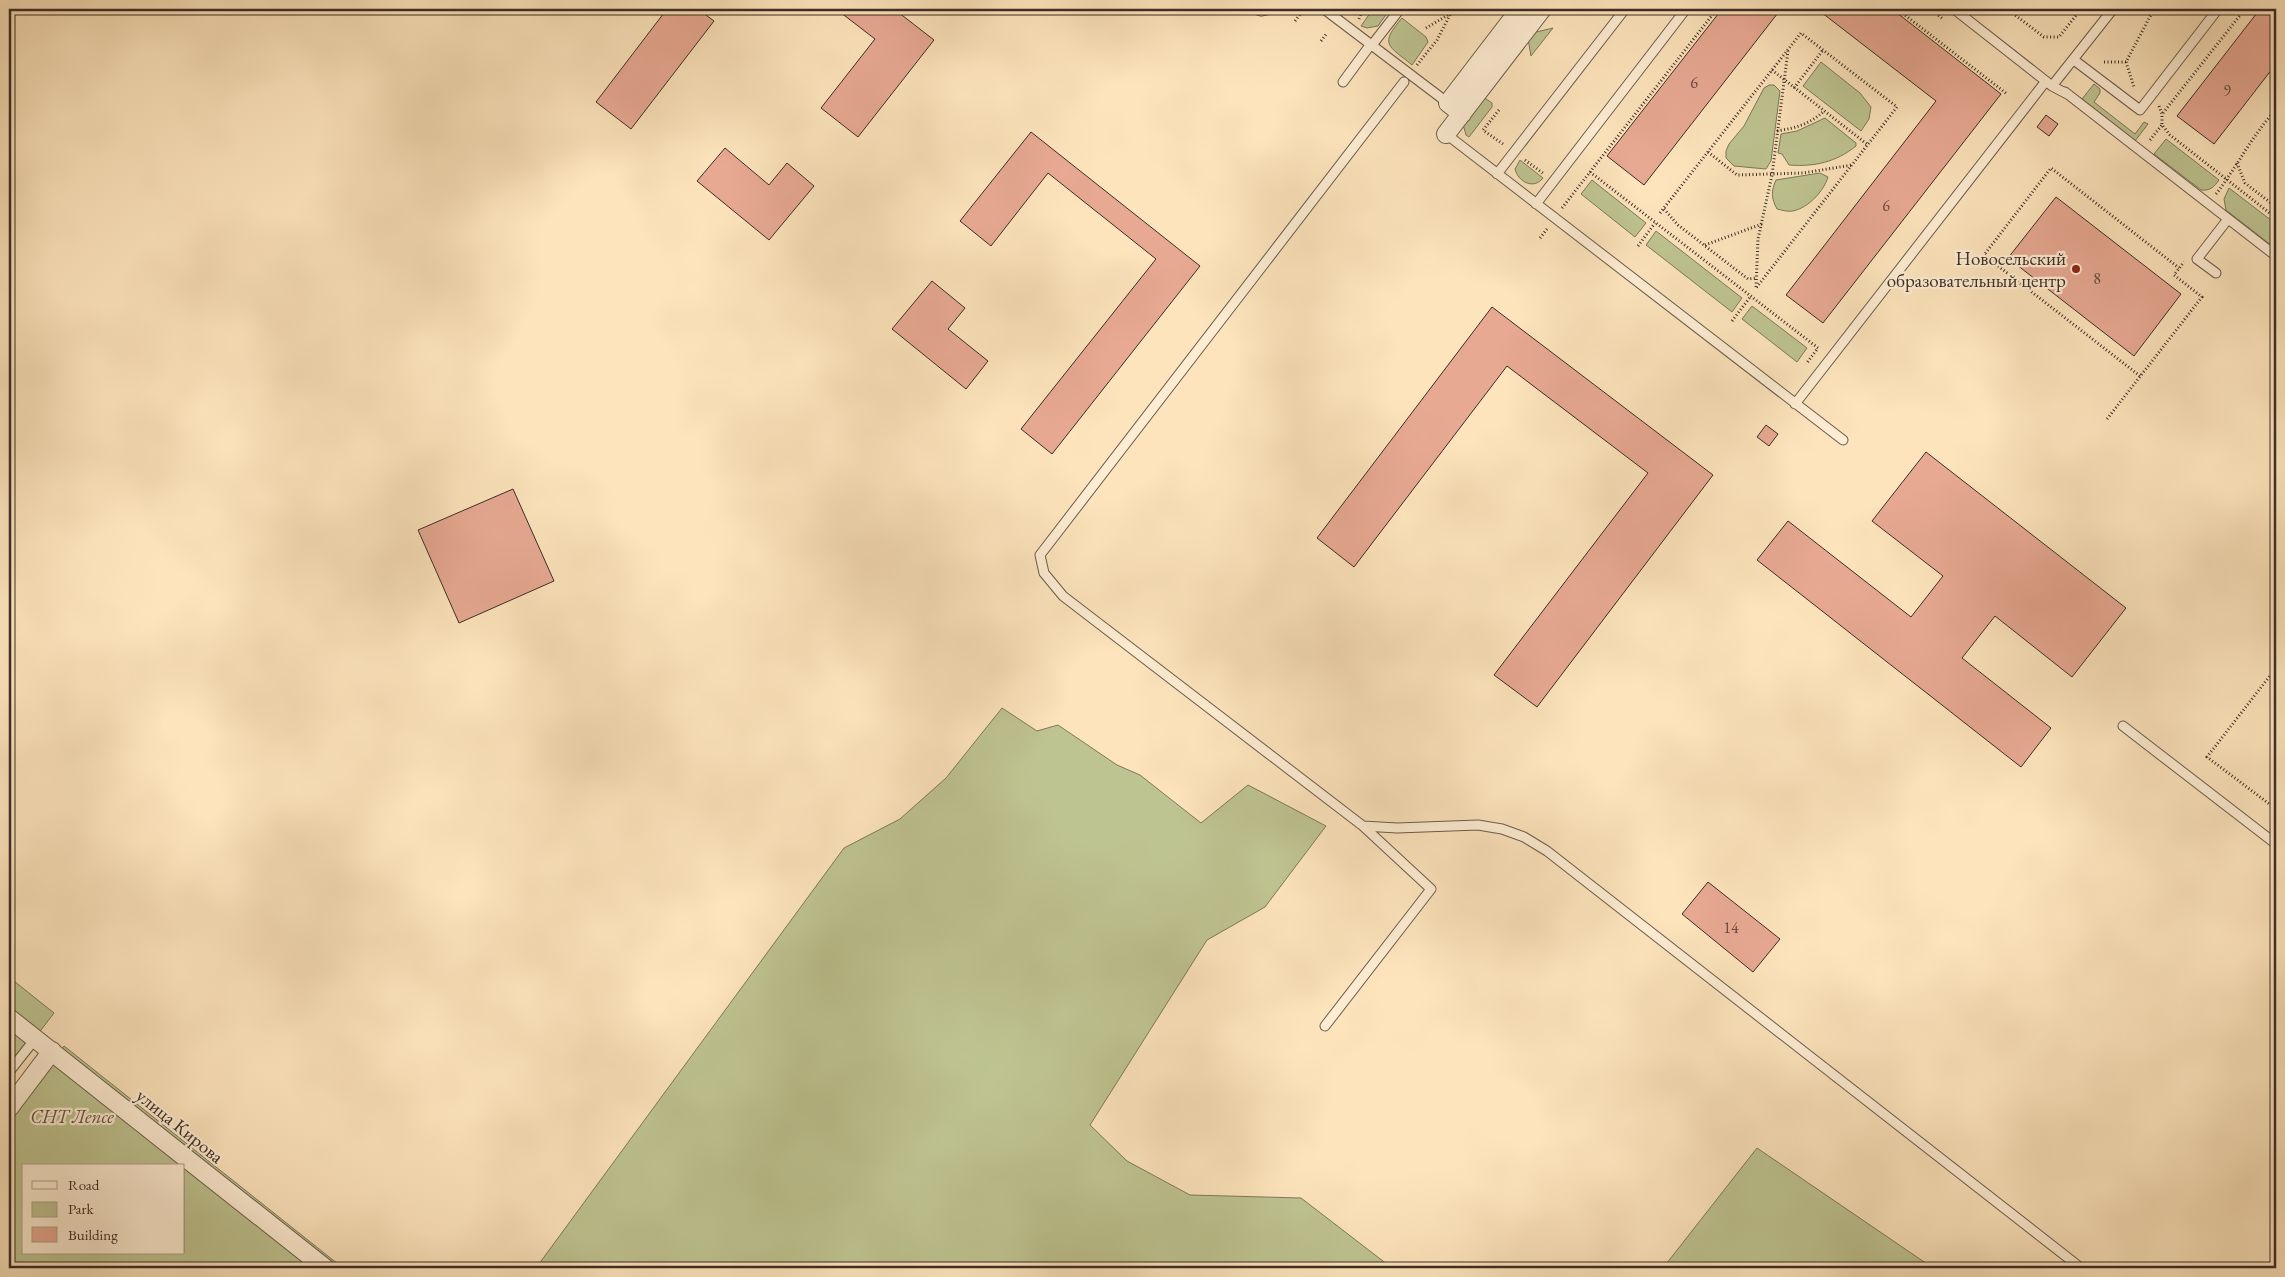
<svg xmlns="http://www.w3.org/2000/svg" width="2285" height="1277" font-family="'EB Garamond',serif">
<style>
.green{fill:#bec491;stroke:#7d785c;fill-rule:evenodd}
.building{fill:#e8a993;stroke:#3c2d27}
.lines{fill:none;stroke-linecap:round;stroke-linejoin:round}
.lane-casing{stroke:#6c5b4c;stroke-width:11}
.street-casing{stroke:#6c5b4c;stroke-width:20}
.path{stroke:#3c2d27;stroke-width:3;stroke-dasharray:1 2.5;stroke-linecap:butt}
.lane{stroke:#feedd3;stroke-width:9}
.street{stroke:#feedd3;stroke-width:18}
.poi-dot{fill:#8f2418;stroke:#feedd3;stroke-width:2}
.labels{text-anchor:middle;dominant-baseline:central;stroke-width:4.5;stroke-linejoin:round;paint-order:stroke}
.number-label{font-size:16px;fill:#674c42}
.poi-label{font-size:19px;fill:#3c2d27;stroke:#feedd3;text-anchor:end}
.park-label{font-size:19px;font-style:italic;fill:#5c5342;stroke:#feedd3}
.street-label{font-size:19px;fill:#3c2d27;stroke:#feedd3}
</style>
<rect width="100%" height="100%" fill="#fde4bc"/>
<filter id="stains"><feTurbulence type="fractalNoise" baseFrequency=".004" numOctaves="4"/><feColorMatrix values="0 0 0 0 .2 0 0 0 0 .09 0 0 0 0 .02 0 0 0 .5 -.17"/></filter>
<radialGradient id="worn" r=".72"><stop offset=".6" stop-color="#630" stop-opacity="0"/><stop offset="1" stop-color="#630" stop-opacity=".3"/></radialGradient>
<!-- green -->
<path class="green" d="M1373,9H1390L1378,26L1367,28L1361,26Z
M1402,18L1426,37L1428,42L1412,65C1388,45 1379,45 1402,18Z
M1553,28L1531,56L1528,39L1532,33Z
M1821,62L1860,93L1871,107L1869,119L1861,131L1803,86Z
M2094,84L2100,89V93L2094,102L2135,134L2144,122L2148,124L2135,141L2082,99Z
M1769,85H1774L1780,91L1771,161L1766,169L1734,166L1726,158V151L1729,144L1744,126L1764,88Z
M1483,97L1492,103V107L1469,137L1466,135L1463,124Z
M1825,118L1856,143V146C1836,162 1815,167 1789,165L1782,154L1778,153L1781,134L1797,131Z
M2166,139L2219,180C2214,187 2210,191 2201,190L2154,154Z
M1520,160L1543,178C1534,190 1518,182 1515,169Z
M1820,173L1828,177C1824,191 1808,208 1793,211C1787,212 1782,210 1777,209C1771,198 1771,191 1776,180Z
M1592,180L1646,223L1635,237L1581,194Z
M2229,188L2276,224V249L2226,210L2224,199Z
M1656,231L1742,298L1732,312L1646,245Z
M1752,306L1807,348L1797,362L1742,319Z
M1002,708L1037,731L1058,725L1117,765L1140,775L1201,823L1248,785L1326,826L1265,907L1207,940L1090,1125L1127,1161L1190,1195L1301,1198L1392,1268H536L844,848L900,819L946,778Z
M9,977L54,1013L9,1072Z
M64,1046L343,1268H9V1115ZM24,1166H184V1253H24Z
M1757,1148L1933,1268H1663Z"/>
<!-- building -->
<path class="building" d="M667,9H698L714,21L631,129L596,102Z
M836,9H894L934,40L858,137L821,108L875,39Z
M1722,9H1781L1644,185L1607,156Z
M1817,9H1892L2001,94L1823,323L1786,295L1936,101Z
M2260,9H2276V64L2214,144L2177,116Z
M2046,115L2058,124L2049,136L2037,127Z
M1031,132L1200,266L1052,454L1021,429L1156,259L1048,173L991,246L960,221Z
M725,148L769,185L787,163L814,186L769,240L697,181Z
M2056,197L2181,294L2134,356L2008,258Z
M932,281L965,308L948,329L988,361L966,389L892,329Z
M1492,307L1713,475L1537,707L1494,675L1648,473L1507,366L1354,567L1317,538Z
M1766,425L1778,434L1769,446L1757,437Z
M1926,452L2126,608L2072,677L1995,616L1962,658L2051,728L2021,767L1757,560L1788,521L1911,617L1943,576L1872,521Z
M513,489L554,581L459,623L418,530Z
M1708,882L1780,939L1753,972L1682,914Z"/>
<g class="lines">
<!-- lane casing -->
<g class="lane-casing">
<path id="lane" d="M1254,9L1261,11L1271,9
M1324,9L1448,103
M1954,9L2052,86L2069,95
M1372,45L1400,9
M2074,60L2140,110L2218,9
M1343,82L1371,44
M2052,86L2113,9
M2065,92L2276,256
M1446,134L1843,440
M1497,174L1625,9
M1536,204L1686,9
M2216,273L2197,259L2228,219
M1795,404L2046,81
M2123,726L2276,844
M1363,826L1397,828L1478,825L1502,829L1524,837L1547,851L2081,1268
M1325,1026L1431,889L1363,826L1063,596L1044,573L1040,555L1404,82
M9,1072L35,1039"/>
</g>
<!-- street casing -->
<g class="street-casing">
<path id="street" d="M1462,114L1448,103L1520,9
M1446,134L1542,9
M9,1018L325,1268
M9,1108L52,1051"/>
</g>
<!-- path -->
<path class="path" d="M1897,9L2007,94
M1930,9L1943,19
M2007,9L2044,37H2059L2081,9
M1359,19L1363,9
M1295,21L1301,13
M1426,28L1448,15
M1321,41L1327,33
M2104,62H2126L2154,9
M2126,62L2134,87
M1417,65L1437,40L1453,9
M1772,70L1868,145
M1794,88L1823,50
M2159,106L2162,114V125L2170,135L2276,218
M1499,110L1483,130L1503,144
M2163,113L2245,9
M1777,131C1796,128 1810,124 1824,111
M2150,140L2162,125
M1708,152L1737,175L1803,173L1852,165
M1525,160L1544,174
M2237,163L2245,183L2276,207
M1590,172L1818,348L1806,364
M2216,194C2237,167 2252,135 2276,110
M1562,208L1717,9
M1664,209L1678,225L1748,279L1757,278
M1660,213L1801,33L1897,107L1756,288
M1540,238L1547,229
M1705,245L1762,224
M1638,246L1655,223
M1756,287L1758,239L1772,175L1788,51
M1732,321L1751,296
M2140,376L1984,255L2051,168L2179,268
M2107,419L2202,297L2174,275L2184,262
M2276,668L2207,757L2276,809"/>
<!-- lane -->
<use href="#lane" class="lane"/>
<!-- street -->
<use href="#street" class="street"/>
</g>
<!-- markers -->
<circle class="poi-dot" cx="2076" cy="269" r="5"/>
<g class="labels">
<!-- number labels -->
<g class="number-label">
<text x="1694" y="82">6</text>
<text x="2227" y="90">9</text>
<text x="1886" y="205">6</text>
<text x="2097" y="278">8</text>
<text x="1731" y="927">14</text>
</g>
<!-- poi labels -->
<g class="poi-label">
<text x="2066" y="258">Новосельский<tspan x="2066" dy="22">образовательный центр</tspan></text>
</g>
<!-- park labels -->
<g class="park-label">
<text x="72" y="1116">СНТ Лепсе</text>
</g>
<!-- street labels -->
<g class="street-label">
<text transform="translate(180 1126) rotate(39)">улица Кирова</text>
</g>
</g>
<!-- margin -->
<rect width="2285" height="1277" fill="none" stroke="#fde4bc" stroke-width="30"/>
<rect x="10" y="10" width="2265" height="1257" fill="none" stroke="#3c2d27" stroke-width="2.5"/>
<rect x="15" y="15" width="2255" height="1247" fill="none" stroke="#3c2d27"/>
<!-- legend -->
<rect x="22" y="1164" width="162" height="90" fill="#feedd3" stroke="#b0a08e"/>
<rect x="32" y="1181" width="25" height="8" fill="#feedd3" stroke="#b0a08e"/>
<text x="68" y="1190" font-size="15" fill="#3c2d27">Road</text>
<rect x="32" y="1202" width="25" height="15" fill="#bec491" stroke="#b0a08e"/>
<text x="68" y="1214" font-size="15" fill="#3c2d27">Park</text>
<rect x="32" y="1227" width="25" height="15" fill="#e8a993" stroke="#b0a08e"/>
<text x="68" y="1240" font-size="15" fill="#3c2d27">Building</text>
<rect width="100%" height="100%" filter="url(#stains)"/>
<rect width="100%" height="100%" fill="url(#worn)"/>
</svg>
